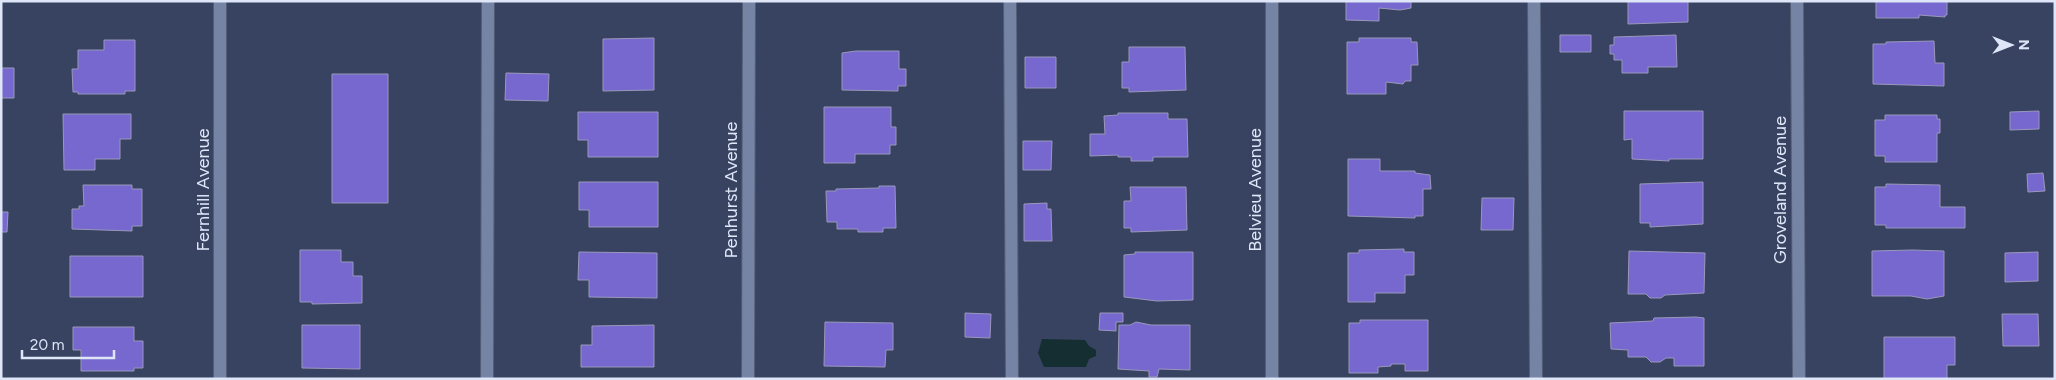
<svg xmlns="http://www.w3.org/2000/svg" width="2056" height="380" font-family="Figtree,sans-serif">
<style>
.water{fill:#152e31}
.building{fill:#7768cf;stroke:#9a98bc}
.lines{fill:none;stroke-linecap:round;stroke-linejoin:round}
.service-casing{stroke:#545e76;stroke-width:14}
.minor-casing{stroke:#545e76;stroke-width:14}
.tertiary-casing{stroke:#545e76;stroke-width:14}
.service{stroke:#7583a4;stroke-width:12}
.minor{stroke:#7583a4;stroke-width:12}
.tertiary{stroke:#7583a4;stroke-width:12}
.labels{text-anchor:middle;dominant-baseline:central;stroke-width:5;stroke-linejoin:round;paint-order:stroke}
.street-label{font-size:18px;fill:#dee6f8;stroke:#374360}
</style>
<rect width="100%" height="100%" fill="#374360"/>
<!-- water -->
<path class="water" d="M1042,339L1085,340L1089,346L1096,350V356L1089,359L1086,367H1044L1038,353Z"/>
<!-- building -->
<path class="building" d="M1346,1H1411V8L1400,10L1379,8V21L1346,20Z
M1628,1H1688V22L1628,24Z
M1876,1H1947V15H1945V17L1919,15V18H1876Z
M1560,35H1591V52H1560Z
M1676,35L1677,67H1648V73H1622V60H1614V54H1610V45H1614V37Z
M654,38V90L603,91V39Z
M1359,38H1411V42H1417L1418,65H1411V81H1405L1403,84L1386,82V94H1347V42H1359Z
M104,40H135V91H125V94H78V92H73L72,69H78V50H104Z
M1934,41L1935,63H1944V86L1873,84V44H1886V42Z
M1129,47H1185L1186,90L1129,92V88H1122V62H1129Z
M856,51H899V69H906V86H898V91L842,90V53Z
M1025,57H1056V88H1025Z
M1,68H14V98H1Z
M506,73L549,74L548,101L505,100Z
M332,74H388V203H332Z
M824,107H891V127H896V145H890V154H855V163H824Z
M1624,111H1703V159H1669V161L1632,159V139L1624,140Z
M2039,111V129L2010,130V112Z
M578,112H658V157H588V140H578Z
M1118,113H1168V119H1187L1188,157H1153V161H1131V157H1118V155L1090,156V134H1105L1104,116L1118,115Z
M63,114H131V139H120V159H95V170H64Z
M1885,115H1937V119H1940V133H1937V162H1885V156H1875V120H1885Z
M1023,141H1052L1051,170H1023Z
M1348,159H1380V171H1415V173L1430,175L1431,189H1423V216H1415V218L1348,216Z
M2043,173L2045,191L2028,192L2027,174Z
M579,182H658V227H589V210H579Z
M1703,182V224L1650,227V223H1640V184Z
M1886,184L1940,185V207H1965V228H1886V225H1875V187H1886Z
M83,185H132V189H142V226H132V231L72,229V209H79V206H84Z
M879,186H895L896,228H883V232H858V229H837V222H827L826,191H836V189L879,188Z
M1130,187H1186L1187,230L1131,232V228H1124V201H1131Z
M1482,198H1514L1513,230H1481Z
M1047,203V209H1051L1052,241H1024V204Z
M1,212H8L7,232H1Z
M1404,249V252H1414V275H1405V293H1375V302H1348V253H1359V250Z
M300,250H341V262H353V276H362V303L312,304V302H300Z
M1913,250L1944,251V296L1927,299L1911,296H1872V251Z
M1629,251L1705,253L1704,293L1665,295L1661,298H1650L1646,294H1628Z
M579,252L657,253V298L589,297V280H578Z
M1135,252H1193V300L1157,301L1124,297V255L1135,254Z
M2038,252V281L2005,282V253Z
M70,256H143V297H70Z
M965,313L991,314L990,338L965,337Z
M1100,313H1123V322H1116V331L1099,330Z
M2002,314H2038L2039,346H2003Z
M1696,317L1704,318V366H1674V358H1666L1660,362H1651L1646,357H1628V350L1611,349L1610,323L1653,321L1654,318Z
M1360,320H1428V371H1405V364H1391V366L1378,367V373H1349V323H1360Z
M825,322L893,323V350H886L885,367L824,366Z
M1136,322L1151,325H1190V370L1159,369L1157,377H1149V371L1118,369L1119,325H1130Z
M302,325H360V369L302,368Z
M654,325V367H581V345H592V326Z
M73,327H134V341H143V368H134V371H81V350H73Z
M1884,337H1955V365H1947V379H1884Z"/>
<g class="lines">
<!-- service casing -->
<g class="service-casing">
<path id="service" d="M1010,1L1012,379
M1534,1L1536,379
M487,379L488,1"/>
</g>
<!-- minor casing -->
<g class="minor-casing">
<path id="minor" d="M220,1V379
M1797,1L1799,379
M748,379L749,1"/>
</g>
<!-- tertiary casing -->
<g class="tertiary-casing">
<path id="tertiary" d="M1272,1V379"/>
</g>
<!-- service -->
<use href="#service" class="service"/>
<!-- minor -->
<use href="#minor" class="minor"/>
<!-- tertiary -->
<use href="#tertiary" class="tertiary"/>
</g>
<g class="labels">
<!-- street labels -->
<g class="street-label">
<text transform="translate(203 190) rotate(-90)">Fernhill Avenue</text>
<text transform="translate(731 190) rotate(-90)">Penhurst Avenue</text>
<text transform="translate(1255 190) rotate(-90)">Belvieu Avenue</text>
<text transform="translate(1780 190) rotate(-90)">Groveland Avenue</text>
</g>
</g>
<!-- border -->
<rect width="2056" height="380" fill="none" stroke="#dee6f8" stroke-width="5"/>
<!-- north arrow -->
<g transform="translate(2011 45) rotate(90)" stroke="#374360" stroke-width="4" paint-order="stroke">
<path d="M0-4L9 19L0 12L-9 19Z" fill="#dee6f8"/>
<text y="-8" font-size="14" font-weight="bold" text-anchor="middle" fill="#dee6f8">N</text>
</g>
<!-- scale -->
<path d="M22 350v8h92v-8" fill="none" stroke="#dee6f8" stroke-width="2.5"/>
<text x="30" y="350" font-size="15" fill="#dee6f8" stroke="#374360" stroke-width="4" paint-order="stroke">20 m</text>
</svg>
